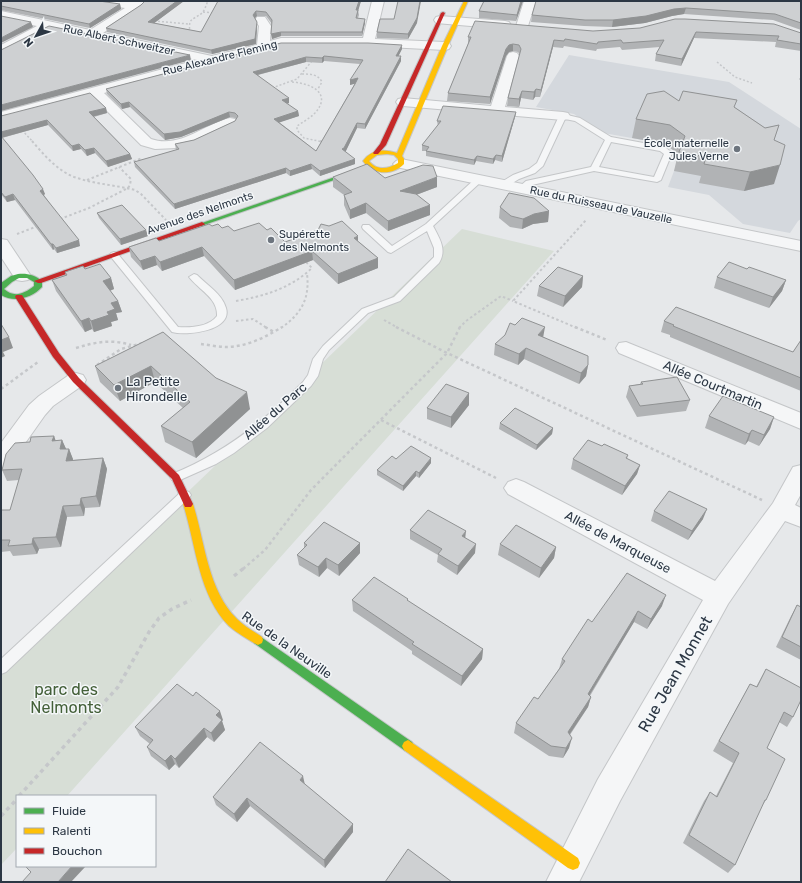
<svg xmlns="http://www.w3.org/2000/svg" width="802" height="883" font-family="Rubik,sans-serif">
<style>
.built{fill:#d4d8dd}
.green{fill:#d7ded6}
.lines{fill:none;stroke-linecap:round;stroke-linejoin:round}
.lane-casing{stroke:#c4c6c8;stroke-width:2}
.street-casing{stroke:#c4c6c8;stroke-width:2}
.fast-casing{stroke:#c4c6c8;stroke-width:2}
.slow-casing{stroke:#c4c6c8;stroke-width:2}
.jam-casing{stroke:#c4c6c8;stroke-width:2}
.path-far3{stroke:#c5c7ca;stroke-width:1.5;stroke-dasharray:2 2;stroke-linecap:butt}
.path-far2{stroke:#c5c7ca;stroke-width:2;stroke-dasharray:2.5 2.5;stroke-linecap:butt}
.path-far1{stroke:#c5c7ca;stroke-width:2.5;stroke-dasharray:3 3;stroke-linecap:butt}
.path{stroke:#c5c7ca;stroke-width:3.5;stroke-dasharray:4 4;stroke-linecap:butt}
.lane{fill:#f5f6f7;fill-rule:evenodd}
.street{fill:#f5f6f7;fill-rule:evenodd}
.fast{fill:#4caf50;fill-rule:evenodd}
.slow{fill:#ffc107;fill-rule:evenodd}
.jam{fill:#c62828;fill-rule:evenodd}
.wall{fill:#b1b3b5;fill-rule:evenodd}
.shaded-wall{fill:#909293}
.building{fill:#ced0d2;stroke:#909293;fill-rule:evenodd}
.poi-dot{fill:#6d757e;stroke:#f4f7f9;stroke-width:1.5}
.labels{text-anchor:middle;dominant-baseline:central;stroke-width:3;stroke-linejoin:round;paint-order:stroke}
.far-street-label{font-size:11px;fill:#2c3744;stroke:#f4f7f9}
.far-poi-label{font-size:11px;fill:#2c3744;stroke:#f4f7f9;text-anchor:end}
.poi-label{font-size:13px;fill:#2c3744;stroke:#f4f7f9;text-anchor:start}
.street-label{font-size:13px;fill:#2c3744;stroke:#f4f7f9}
.near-street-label{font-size:16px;fill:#2c3744;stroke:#f4f7f9}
.near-park-label{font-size:16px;fill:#446039;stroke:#f4f7f9}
</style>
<rect width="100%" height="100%" fill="#e6e8ea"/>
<!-- built -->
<path class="built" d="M569,55L729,82L801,129V219L798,221L790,233L743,224L709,195L668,187L680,155L665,144L598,132L574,114L536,107Z"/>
<!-- green -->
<path class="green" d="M462,229L554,251L67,796H17V848L1,865V671Z"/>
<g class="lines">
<!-- lane casing -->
<g class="lane-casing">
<path id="lane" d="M563,114L580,118L611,137L665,147L672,153L661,180L657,182L594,171L532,185L525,191H519V187L526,181L591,167L605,140L575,121L565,119L543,166L535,173L519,179L506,187H500V183L513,175L529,169L537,163L559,116ZM611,142L660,151L664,154L654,177L599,167Z
M476,178H479L483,180L433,226C440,239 447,250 439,263L400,301L368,313L329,350L323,359L318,376L311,386L267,428L234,453L216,464L180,480L176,481L172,480L170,477L172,474C223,454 265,421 303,382L308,375L313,359L323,346L362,309L394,297L434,257V248L427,231L391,253L388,252L363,229L362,227L363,225H369L392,246L426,224Z
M114,252L117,253L178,327C190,328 209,327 217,316C218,298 199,290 189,277L194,274L197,275C207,285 222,294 226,308C233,331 186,336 172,332L111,257L110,255L111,253Z
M185,491L189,492L191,495L189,498L6,672L1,674V659L181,492Z"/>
</g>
<!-- street casing -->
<g class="street-casing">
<path id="street" d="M91,1H149L141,8L103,33L212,56L257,45L259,26L255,20L257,17H265L271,26L270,41L281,38H363L372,1H384L375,39L445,42L449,43L451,46L449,49L445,50L368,46H281L104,93L151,139C180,149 204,124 230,118L235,119L237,122L235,125L194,144L177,148L155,149L141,145L92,96L1,120V112L197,60L50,29L1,54V45L37,26L1,19V11L90,30L125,8L97,4L93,3Z
M524,1H536L528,26L526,29H518L516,26Z
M440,16L505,21L509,22L511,25L509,28L505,29L436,23L434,20L436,17Z
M513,52L517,53L519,56L505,107L563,112L568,113L570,116L568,119L563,120L403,106L398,105L396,102L398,99L403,98L491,106L507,56L509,53Z
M401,159L801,241V251L396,167L393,164L396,161Z
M1,239L7,240L31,276L28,280L22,281L16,280L1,257Z
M626,342L801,413V429L619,353L616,348L619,343Z
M76,373L83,375L86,380L83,385L53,406L45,415L9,466L1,468V443L29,405L39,396L69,375Z
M801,465V494L795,505L801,508V527L785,521L728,604L620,801L579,882H546L598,779L703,600L508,494L504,488L508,482L516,479L524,482L715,581L773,503L793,467Z"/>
</g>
<!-- fast casing -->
<g class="fast-casing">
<path id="fast" d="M358,169L363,170L204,225L202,226L199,224Z
M18,274C27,273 35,275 42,281V287C32,298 14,303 1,295V283L11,276ZM19,278H27L34,282V286C24,294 14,298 4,289L12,282Z
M258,635L412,742L414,746L412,750L408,752L404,750L254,643L253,640L254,637Z"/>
</g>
<!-- slow casing -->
<g class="slow-casing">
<path id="slow" d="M464,1H468L448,46L402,156L404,159V164C392,176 373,175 363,161C372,149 384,149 397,153L442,46ZM387,154L394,155L398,159V163C388,169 377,171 369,161L377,155Z
M188,500L191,501L193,504C205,541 207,589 237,619C244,626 253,631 262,637L263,640L262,643L258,645L254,643C246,638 237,633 229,626C198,595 196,544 183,504L185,501Z
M408,740L578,858L580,863L578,868L573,870L568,868L404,750L402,746L404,742Z"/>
</g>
<!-- jam casing -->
<g class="jam-casing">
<path id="jam" d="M443,12L445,13L386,145L378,154H374L373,153L380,144L441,13Z
M202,222L205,224L204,225L41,283H38L34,281Z
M16,295H22L59,353L79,378L179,475L193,504L191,507H185L172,479L73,382L53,357L15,297Z"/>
</g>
<!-- path-far3 -->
<path class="path-far3" d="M203,12L215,13
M154,21L189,24
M190,33C188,17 192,21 202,13C205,10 206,5 208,1
M717,62L735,77L752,83
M302,74C310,74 318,74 322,82L318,89
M799,79H801
M292,82C310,83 333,93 315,113C310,118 303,122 297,126V130L304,138L323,142
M272,88L297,79L312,61
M22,130L33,142"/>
<!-- path-far2 -->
<path class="path-far2" d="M32,141C44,155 57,170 74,177C94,184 115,185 135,190L141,194L166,220
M320,141L323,142
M87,180L142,158
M60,219L89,208L128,188L130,185L131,179L119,167
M17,234L38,226
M236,301C265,296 291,288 312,268L305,261
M384,320L398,328
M236,321L253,319L267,328
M281,328C301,314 310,299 307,274
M459,328L466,321L501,296L513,301
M577,328L513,301L587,219"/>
<!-- path-far1 -->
<path class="path-far1" d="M265,327L274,332
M396,327L447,353L762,500
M575,327L607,340
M201,344C209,345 218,347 226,347C246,347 266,337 282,327
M76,348C95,342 112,339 131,345
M97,365L121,349L143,343
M1,389L38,362
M381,420L496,478
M243,569L265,550L311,490L447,353L460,327"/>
<!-- path -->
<path class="path" d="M234,576L244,568
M19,796L118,687L149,632L159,618L172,609L191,600
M1,816L17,799"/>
<!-- lane -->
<use href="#lane" class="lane"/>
<!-- street -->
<use href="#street" class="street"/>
<!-- fast -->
<use href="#fast" class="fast"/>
<!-- slow -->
<use href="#slow" class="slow"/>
<!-- jam -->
<use href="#jam" class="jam"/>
</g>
<!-- wall -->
<path class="wall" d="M1,1L120,4L121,9L90,28L1,10Z
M145,1H184L154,23L201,32L218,1H361L358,10L359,15L358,18L365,23L362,36H281L272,39V24L266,16H257L255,18L257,22V26L256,44L212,54L107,32L106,28L141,5Z
M484,1H523L516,21L479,18V11Z
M801,1V30L773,20L684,14L672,16L645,23L612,27L584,26L531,22L532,15Z
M417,23L408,39L377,38V32Z
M593,31L801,33V51L775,47L776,42L694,38L681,66L655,61L656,54L660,47L622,50L620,47L597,49L596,51L564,46L563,48L553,47L540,97H535L533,100L521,98L519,107L507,106L508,98L520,55L518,52L513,51L509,52L506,56L490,104L447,101L448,93L468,44V37Z
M281,43L402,49L398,56L401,61L365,129L357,128L345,152L355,164L320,176L312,169L290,176L286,173L175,209L135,167L134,162L176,150L175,144L194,140L235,121L236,119L235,118L230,117L181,137L165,140L130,107L122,109L107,94L106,89ZM324,61L360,64L350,85L355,83L316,151L279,122L299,116L298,111L287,104L289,103L258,75L306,62L322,63Z
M679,101L734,107L765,128L779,125L774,140V184L744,191L699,183L701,176L674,171L678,154L665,144L632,138L636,119Z
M106,108L107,113L94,117L130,154L132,159L108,167L95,153L87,156L81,149L73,151L48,125L2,138L45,194L44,195L80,246L57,253L54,249L53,250L15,200L7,202L1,194V116Z
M516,112L515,117L502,162L495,160L493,164L476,161L474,165L426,156V151H422V145L438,126L437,121Z
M333,177L385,178L437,187L416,195L430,215L388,231L366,213L350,219L344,205V195L333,187Z
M500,207L549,211L548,222L533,224L522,229L510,227L499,218Z
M97,213L148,236L121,245L99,218Z
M212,226L222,228L234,231L267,230L285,242L318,230L358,241L378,258V268L338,284L313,260L235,290L204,256L162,271L157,265L143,270L131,257L129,247L159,241Z
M747,269L786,280L782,291L769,308L714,288L717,277Z
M65,272L111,278L114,289L110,291L118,301L122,312L116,313L118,320L111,322L112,326L94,332L92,329L85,332L56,291L52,280L66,275Z
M583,276L582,287L563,307L537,296L539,286Z
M664,321L793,352L801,340V391L670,337V335L661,332Z
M163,332L250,409L196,458L165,442L161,426L183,408L155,382L120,401L100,382L95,366Z
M544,337L588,365L586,376L579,384L524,359L518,365L494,355L495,344Z
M641,382L690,400L686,411L637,417L626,397L629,386L640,384Z
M469,393V405L451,428L427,419V408Z
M709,416L774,417L770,429L759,446L748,441L745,445L705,428Z
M500,423L553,428L552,434L536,450L499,429Z
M54,436L55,440H62L66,449H69L73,460L103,458L107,469L100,507L85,508L84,516L67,517L61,547L39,549L37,554L13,556L10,551L1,552V510H10L19,480L7,481L2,470L30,442Z
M602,446L628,455L627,459L640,465L637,474L622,495L571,469L573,459Z
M396,459L431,463L419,478L416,476L403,491L377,475V470Z
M654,511L703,519L688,540L651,521Z
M410,530L466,538L475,553L457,575L437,562L438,555L410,539Z
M304,543L360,553L339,576L327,568L319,577L299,565L297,555L304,548Z
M500,544L556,547L554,558L539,578L498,555Z
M408,599V601L483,649L482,659L461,686L412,654V651L353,611L352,600Z
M797,605L801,607V660L776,647L791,616Z
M662,606L647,629L634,622L590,696L591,697L588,707L570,735L569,748L563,758L549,756L514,733L516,723L538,699L559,669L562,659L592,622Z
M766,669L793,717L787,727L779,722L767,748L766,800L762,806L735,865L728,873L683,843L704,801L710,792L716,796L733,763L713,751L750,684L756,687Z
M223,720L222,721L225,730L214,742L207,737L179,768L175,764L169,770L151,756L147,747L150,744L140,736L135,727Z
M305,785L353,824V832L325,868L250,806L237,822L216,805L213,797Z"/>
<!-- shaded-wall -->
<path class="shaded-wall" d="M177,1H184L149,27L148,22Z
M359,1H361L357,15L356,10Z
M420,1H421L417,23L408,39V34Z
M521,1H523L516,21L517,15Z
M120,4L121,9L90,28L89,24Z
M686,8L684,14L672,16L645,23L612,27L613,20L674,9Z
M256,11L257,16L254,19L253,15Z
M365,19V23L362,36V32Z
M31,22L33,27L1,43V38Z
M257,22V26L256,44L212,54L211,50Z
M281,32V36L272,39L271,34Z
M696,32L694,38L681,66L682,59Z
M554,40L553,47L540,97L541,90Z
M513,44V51L509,52L506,56L490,104V97L506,49L509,45Z
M402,45V49L396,61V56Z
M190,55L191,60L1,111V105Z
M324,56V61L322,63V58Z
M401,56V61L365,129V124Z
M306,57V62L253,76V72Z
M358,78V83L350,85V80Z
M536,89L535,97L533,100L534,92Z
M522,91L521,98L519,107V99Z
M289,98V103L283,105L282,100Z
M129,102L130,107L122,109L121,104Z
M106,108L107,113L91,117L89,112Z
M298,111L299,116L275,124L274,119Z
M229,112L230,117L181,137L165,140L164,134Z
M516,112L515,117L502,162V156Z
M47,120L48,125L1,138V132Z
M357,123V128L345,153L342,149Z
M79,144L81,149L73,151L72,146Z
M94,148L95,153L87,156L85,150Z
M130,154L132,159L108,167L106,161Z
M496,155L495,160L493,164V159Z
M477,156L476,161L474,165V160Z
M355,159V164L320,176V171Z
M311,164L312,169L290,176V171Z
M780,165L774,184L744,191L750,172Z
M286,168V173L175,209L174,204Z
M437,177V187L400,201V191Z
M43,189L45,194L42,196L40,191Z
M13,194L15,200L7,202L5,197Z
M366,203V213L350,219V210Z
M430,205V215L388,231V221Z
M549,211L548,222L533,224L522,229L523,219L534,214Z
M146,230L148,236L121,245L120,239Z
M358,236V246L354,238Z
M79,240L80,246L57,253L56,248Z
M51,244H53L54,249L53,250Z
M202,247L204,256L162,271L160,262Z
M312,251L313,260L235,290L234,280Z
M155,256L157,265L143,270L140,261Z
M378,258V268L338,284V274Z
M583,276L582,287L563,307L565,296Z
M111,278L114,289L106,292L103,281Z
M786,280L782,291L769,308L773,297Z
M118,301L122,312L116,313L118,320L111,322L112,326L94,332L91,321L107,312L111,303Z
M89,318L92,329L85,332L81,321Z
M545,327L543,338L538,335Z
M9,337L13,348L3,352L5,356L1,358V340Z
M526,348L524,359L518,365L519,354Z
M588,365L586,376L579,384L581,373Z
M151,366L155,382L120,401L114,385Z
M247,392L250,409L196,458L192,442Z
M469,393V405L451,428V417Z
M774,417L770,429L759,446L764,435Z
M553,428L552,434L536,450L537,445Z
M752,430L748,441L745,445L749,434Z
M54,436L58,447L52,441Z
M62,440L67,451L60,449Z
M69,449L73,459L71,471L66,461Z
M103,458L107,469L100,507L96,496Z
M431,458V463L419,478V473Z
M640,465L637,474L622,495L625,486Z
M416,471V476L403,491V486Z
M81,498L85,508L84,516L80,505Z
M63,506L67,517L61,547L56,537Z
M707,509L703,519L688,540L692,531Z
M466,531L465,540L462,536Z
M33,538L39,549L37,554L32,544Z
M360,543V553L339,576L338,565Z
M476,544L475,553L457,575L458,566Z
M556,547L554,558L539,578L541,568Z
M326,558L327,568L319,577L318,567Z
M666,595L662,606L647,629L651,619Z
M638,611L634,622L584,704L588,694Z
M483,649L482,659L461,686L462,676Z
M591,697L588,707L565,741L568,732Z
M220,711L223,720L222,721L225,730L214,742L211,733L216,715Z
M204,728L207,737L179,768L175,759Z
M572,738L569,748L563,758L566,748Z
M171,755L175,764L169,770L165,761Z
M303,776L305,785L300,780Z
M247,798L250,806L237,822L234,814Z
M353,824V832L325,868L324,860Z
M72,866H86L71,882H58Z"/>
<!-- building -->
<path class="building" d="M1,1H99L120,4L89,24L1,6Z
M145,1H177L148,22L201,32L218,1H359L356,10H358L356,18L365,19L362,32H281L271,34L272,20L266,12L256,11L253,15L257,22L255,39L211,50L106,28L141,5Z
M398,1H420L417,18L408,34L377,32L380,19H394Z
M484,1H521L517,15L479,11Z
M536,1H801V23L775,14L686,8L674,9L646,16L613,20H585L532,15Z
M1,16L31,22L1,38Z
M675,19H685L774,24L801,33V44L777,40L779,36L696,32L682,59L656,54L664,40L623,43L621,40L598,42L597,44L565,39L564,41L554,40L541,90L536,89L534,92L522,91L519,99L508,98L521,49L519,45L513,44L509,45L506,49L490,97L448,93L471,37H468L475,21L593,31L640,28Z
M49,26L190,55L1,105V50Z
M281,43H368L402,45L396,56H401L365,124L357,123L344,148L342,149L355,159L320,171L311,164L290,171L286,168L174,204L134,162L179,149L175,144L194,140L235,121L238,116L235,113L229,112L180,132L164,134L129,102L121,104L106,89ZM324,56L363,60L350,80L358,78L355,84L316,151L274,119L298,111L282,100L289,98L253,72L306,57L322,58Z
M664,91L679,101L683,91L737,100L734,107L765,128L779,125L774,140L785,145L780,165L750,172L704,164L706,157L679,152L685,136L670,125L636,119L647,94Z
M90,93L106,108L89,112L130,154L106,161L94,148L85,150L79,144L72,146L47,120L1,132V116Z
M443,106L516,112L502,156L496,155L493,159L477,156L474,160L426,151L429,147L422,145L441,121H437Z
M1,136L33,175L43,189L40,191L79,240L56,248L53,244H51L13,194L5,197L1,192Z
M367,164L385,178L423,165L433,166L437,177L400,191L416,194L430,205L388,221L366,203L350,210L344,195L352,192L333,177Z
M509,193L534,198L549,211L534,214L523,219L511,216L500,207Z
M122,205L146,230L120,239L97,213Z
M342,221L358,236L354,238L378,258L338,274L312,251L234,280L202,247L160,262L155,256L140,261L129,247L156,238L159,241L209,224L212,226L218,224L222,228L228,226L234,231L259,223L267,230L271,228L285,242L318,230L321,224L329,226Z
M729,262L747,269L749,267L786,280L773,297L717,277Z
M100,264L111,278L103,281L118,301L111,303L115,309L107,312L109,315L91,321L89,318L81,321L52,280L67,275L65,272L83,266L85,269Z
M558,267L583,276L565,296L539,286Z
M676,307L793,352L801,340V378L673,326L674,325L664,321Z
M522,318L545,327L538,335L588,356V365L581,373L526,348L519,354L495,344L505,335L510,323L515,325Z
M1,324L9,337L1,340Z
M163,332L216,378L247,392L192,442L161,426L190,402L151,366L114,385L95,366Z
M677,377L690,400L640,406L629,386L643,384L641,382Z
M446,384L469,393L451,417L427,408Z
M723,396L774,417L764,435L752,430L749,434L709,416Z
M515,408L553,428L537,445L500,423Z
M54,436L52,441L62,440L60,449H69L66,461L103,458L96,496L81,498L80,505L63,506L56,537L33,538L32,544L8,546L10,540H1V510H10L22,469L2,470L6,454L15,443L30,442L31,437Z
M588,440L602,446L604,444L628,455L626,458L640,465L625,486L573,459Z
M411,446L431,458L419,473L416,471L403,486L377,470L392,456L396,459Z
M669,491L707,509L692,531L654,511Z
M428,510L466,531L462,536L476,544L458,566L438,554L442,549L410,530Z
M324,522L360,543L338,565L326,558L318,567L297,555L307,545L304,543Z
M516,525L556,547L541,568L500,544Z
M627,573L666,595L651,619L638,611L588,694L591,697L568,732L572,738L566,748L551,746L516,723L534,697L538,699L565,661L562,659L588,619L592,622Z
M374,577L408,599L407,600L483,649L462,676L412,644L414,642L352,600Z
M797,605L801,607V647L782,637Z
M766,669L801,688V700L793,717L784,712L767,748L785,759L766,800H765L735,865L689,835L710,792L717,797L739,753L719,741L750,684L757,687Z
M177,684L193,696L196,692L220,711L216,715L222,720L211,733L204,728L175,759L171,755L165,761L147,747L153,740L135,727Z
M260,742L303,776L300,780L353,824L324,860L247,798L234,814L213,797Z
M408,849L452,882H385Z
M25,866H72L58,882H22L31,872Z"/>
<!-- markers -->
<g class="poi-dot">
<circle cx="737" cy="149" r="4"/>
<circle cx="271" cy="240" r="4"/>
<circle cx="118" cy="388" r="4"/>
</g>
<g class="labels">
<!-- far-street labels -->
<g class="far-street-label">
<text transform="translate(119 40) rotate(12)">Rue Albert Schweitzer</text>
<text transform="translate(220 58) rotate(-14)">Rue Alexandre Fleming</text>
<text transform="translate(601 205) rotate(12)">Rue du Ruisseau de Vauzelle</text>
<text transform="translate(200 213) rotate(-19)">Avenue des Nelmonts</text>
</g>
<!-- far-poi labels -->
<g class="far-poi-label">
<text x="729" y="143">École maternelle<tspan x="729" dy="13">Jules Verne</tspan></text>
<text x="279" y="234" text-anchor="start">Supérette<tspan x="279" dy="13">des Nelmonts</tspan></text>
</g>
<!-- poi labels -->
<g class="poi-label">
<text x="126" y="381">La Petite<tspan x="126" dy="15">Hirondelle</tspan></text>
</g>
<!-- street labels -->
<g class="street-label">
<text transform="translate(713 385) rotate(23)">Allée Courtmartin</text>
<text transform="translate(275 411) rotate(-41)">Allée du Parc</text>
<text transform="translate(618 542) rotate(28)">Allée de Marqueuse</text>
<text transform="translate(287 645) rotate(35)">Rue de la Neuville</text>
</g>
<!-- near-street labels -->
<g class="near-street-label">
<text transform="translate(675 674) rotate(-60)">Rue Jean Monnet</text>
</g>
<!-- near-park labels -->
<g class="near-park-label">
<text x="66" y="689">parc des<tspan x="66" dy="18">Nelmonts</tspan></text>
</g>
</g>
<!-- border -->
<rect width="802" height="883" fill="none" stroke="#2c3744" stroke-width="4"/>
<!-- legend -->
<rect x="16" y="795" width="140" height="72" fill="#f4f7f9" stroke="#a4aab1"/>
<rect x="24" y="808" width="20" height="6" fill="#4caf50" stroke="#a4aab1"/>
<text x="52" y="815" font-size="12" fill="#2c3744">Fluide</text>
<rect x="24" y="828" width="20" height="6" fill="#ffc107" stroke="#a4aab1"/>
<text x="52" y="835" font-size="12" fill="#2c3744">Ralenti</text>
<rect x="24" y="848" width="20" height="6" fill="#c62828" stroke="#a4aab1"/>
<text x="52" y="855" font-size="12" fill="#2c3744">Bouchon</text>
<!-- north arrow -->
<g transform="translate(36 36) rotate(230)" stroke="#f4f7f9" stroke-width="3" paint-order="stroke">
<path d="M0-3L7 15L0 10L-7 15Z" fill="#2c3744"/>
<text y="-6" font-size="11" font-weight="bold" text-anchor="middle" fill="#2c3744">N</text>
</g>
</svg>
